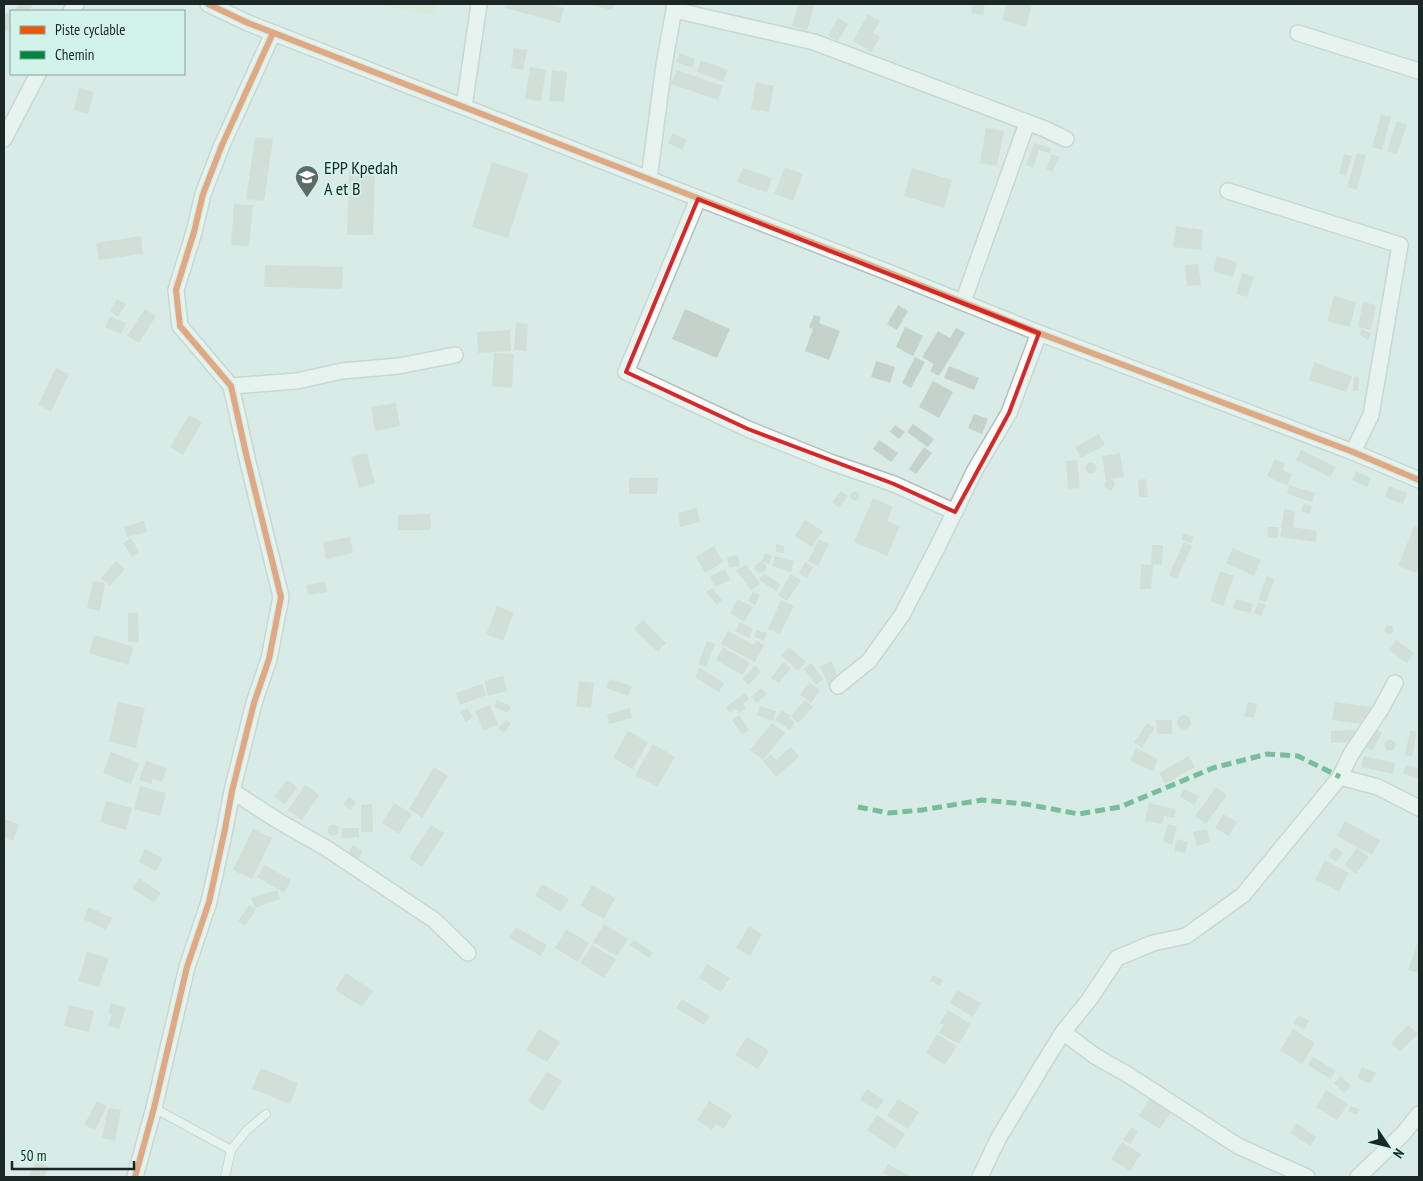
<svg xmlns="http://www.w3.org/2000/svg" width="1423" height="1181" font-family="'PT Sans Narrow',sans-serif">
<style>
.green{fill:#d8e4cf}
.building{fill:#c5d2cb}
.lines{fill:none;stroke-linecap:round;stroke-linejoin:round}
.service-casing{stroke:#b2c0bc;stroke-width:10}
.minor-casing{stroke:#b2c0bc;stroke-width:18}
.service{stroke:#f9fcfb;stroke-width:8}
.minor{stroke:#f9fcfb;stroke-width:15}
.quiet{stroke:#00873e;stroke-width:5;stroke-dasharray:10 5;stroke-linecap:butt}
.cycleway-casing{stroke:#d1f3ea;stroke-width:9}
.cycleway{stroke:#e8590c;stroke-width:6}
.marked{fill:none;stroke:#d62828;stroke-width:4;stroke-linejoin:round}
.labels{text-anchor:middle;dominant-baseline:central;stroke-width:4;stroke-linejoin:round;paint-order:stroke}
.poi-label{font-size:18px;fill:#1a2724;stroke:#d1f3ea;text-anchor:start}
</style>
<rect width="100%" height="100%" fill="#d9ebe6"/>
<!-- green -->
<path class="green" d="M373,4H437L435,15Z"/>
<!-- building -->
<path class="building" d="M19,4H33L29,11H17L15,10Z
M507,4H546L564,8L560,23L505,8Z
M587,4H614L612,10Z
M798,4H807L814,6L807,31L792,26Z
M973,4H985L983,15L971,13Z
M1007,4H1032L1026,27L1002,20Z
M4,12L11,16V33L4,29Z
M868,14L880,21L873,33L880,37L872,52L853,41Z
M838,18L848,24L838,41L828,35Z
M514,48L527,50L523,70L511,68Z
M680,53L695,59L692,68L676,62Z
M701,60L728,70L723,82L697,72Z
M530,67L546,70L541,101L525,99Z
M552,70L567,72L564,102L549,101Z
M677,70L723,86L718,100L671,84Z
M756,82L774,86L769,112L751,109Z
M79,88L94,92L88,114L74,110Z
M1381,115L1391,117L1382,150L1372,147Z
M1397,121L1407,125L1397,154L1387,151Z
M986,128L1004,131L997,166L980,163Z
M673,133L687,140L682,150L668,143Z
M255,137L273,139L264,201L246,199Z
M1034,143L1051,148L1050,153L1039,150L1033,168L1026,165Z
M1357,153L1366,155L1357,190L1347,187Z
M1052,154L1059,157L1052,172L1046,169Z
M1344,154L1352,156L1346,176L1339,174Z
M492,162L529,174L508,238L472,227Z
M785,167L803,174L793,201L774,194Z
M743,168L772,178L767,193L737,182Z
M912,168L952,180L944,208L904,196Z
M349,170L375,171L373,235H347Z
M234,204L253,205L249,246L231,245Z
M1176,226L1203,230L1201,250L1173,247Z
M141,236L143,254L99,260L96,243Z
M1217,256L1237,262L1233,277L1213,271Z
M1198,264L1201,285L1187,286L1185,265Z
M265,265L343,267L342,289L264,287Z
M1242,273L1254,277L1247,297L1236,294Z
M1334,296L1356,302L1350,327L1327,321Z
M117,299L126,304L118,317L110,311Z
M1363,302L1376,305L1371,330L1358,327Z
M898,305L908,311L897,330L887,324Z
M145,309L156,316L139,343L127,336Z
M685,309L730,329L717,358L672,339Z
M814,315L821,317L819,323L840,331L829,360L805,351L813,329L809,327Z
M110,316L126,323L121,334L105,327Z
M516,323L528,324L526,351L514,350Z
M905,327L923,336L913,356L896,347Z
M956,328L965,333L939,376L930,371L934,364L922,357L938,331L950,338Z
M1362,329L1371,333L1368,340L1359,335Z
M510,330L511,351L478,353L477,332Z
M494,353L514,354L512,388L492,386Z
M915,357L925,362L911,388L902,383Z
M876,361L895,367L890,383L871,377Z
M1314,362L1352,376L1346,392L1309,380Z
M949,366L979,378L974,390L944,378Z
M56,368L69,374L51,412L38,405Z
M1354,376L1359,377L1358,391H1353Z
M933,381L953,392L939,418L919,407Z
M396,403L400,426L375,431L371,407Z
M974,414L988,419L982,434L968,428Z
M189,415L202,422L183,455L170,447Z
M913,424L934,439L928,447L907,432Z
M895,425L905,432L899,439L890,432Z
M1099,434L1105,445L1081,458L1075,447Z
M879,440L898,453L891,462L873,449Z
M924,447L932,453L916,474L909,469Z
M1301,450L1336,467L1330,477L1296,460Z
M367,453L375,483L359,488L351,457Z
M1120,453L1124,477L1110,479L1114,481L1115,484L1112,490H1109L1104,486L1107,480H1106L1102,456Z
M1275,459L1285,464L1283,470L1292,474L1287,486L1267,476Z
M1077,460L1080,488L1068,489L1066,461Z
M1085.5 468a5.5 5.5 0 1 1 11 0a5.5 5.5 0 1 1-11 0Z
M1356,471L1371,478L1367,487L1352,480Z
M629,478H658L657,494H629Z
M1146,479L1148,497H1139L1138,480Z
M1289,485L1315,493L1312,502L1287,494Z
M1389,486L1407,493L1403,504L1385,497Z
M841,491L848,496L839,508L832,502Z
M850.5 496a4.5 4.5 0 1 1 9 0a4.5 4.5 0 1 1-9 0Z
M873,498L893,507L887,521L900,526L887,556L854,542Z
M1304,503L1312,506L1310,514L1301,511Z
M697,508L700,522L680,527L678,513Z
M1284,509L1295,511L1293,527L1317,531L1316,542L1280,537Z
M430,514L431,530H398V515Z
M805,520L823,531L812,547L795,536Z
M144,521L147,532L127,537L124,527Z
M1414,526L1419,528V566L1416,573L1398,566Z
M1268,527H1278V538L1267,537Z
M1184,533L1194,537L1191,543L1181,539Z
M350,537L353,553L326,559L323,542Z
M131,538L139,552L132,557L123,543Z
M819,539L829,544L818,566L808,561Z
M1184,542L1192,546L1177,579L1169,575Z
M776,544L784,545V553L776,552Z
M1152,545H1163L1162,565L1153,564L1151,589H1140L1141,564L1151,565Z
M714,546L723,562L705,573L696,557Z
M1233,548L1261,560L1254,576L1226,563Z
M765,553L772,556L769,564L763,562L766,566V569L764,572L760,573L755,569V565L761,562Z
M738,555L740,566L729,568L727,557Z
M775,556L794,561L791,572L772,566Z
M116,561L125,569L110,586L101,578Z
M805,562L813,567L807,578L799,573Z
M746,564L760,584L751,590L736,570Z
M725,569L730,580L715,587L710,577Z
M1220,571L1234,576L1223,606L1210,601Z
M764,573L781,585L776,591L759,580Z
M791,574L801,580L787,601L778,595Z
M1267,576L1275,579L1266,602L1258,599Z
M93,581L105,583L100,611L87,608Z
M325,582L327,592L308,595L306,585Z
M712,588L722,600L717,605L706,592Z
M753,591L760,595L755,605L748,601Z
M738,599L753,607L744,622L730,613Z
M1236,599L1253,604L1251,613L1233,609Z
M781,600L794,606L780,634L768,629Z
M1258,602L1266,605L1261,616L1254,613Z
M497,606L514,613L503,641L486,634Z
M138,612L139,642H128V613Z
M643,620L666,643L658,652L634,629Z
M740,622L753,629L749,638L735,631Z
M1384.5 630a4.5 4.5 0 1 1 9 0a4.5 4.5 0 1 1-9 0Z
M756,630L767,633L764,641L754,637Z
M728,631L754,645L756,641L764,645L755,662L721,644Z
M94,635L134,647L128,665L89,653Z
M1396,640L1414,653L1407,663L1389,650Z
M707,641L715,644L706,667L698,664Z
M723,647L750,663L743,675L716,660Z
M789,647L806,662L798,671L781,655Z
M831,661L840,682L829,687L820,667Z
M783,662L791,668L779,683L771,678Z
M811,663L823,679L816,685L804,669Z
M755,665L761,671L749,685L742,679Z
M700,668L724,683L719,692L695,677Z
M503,676L507,691L488,696L484,681Z
M609,679L632,686L628,696L606,688Z
M579,681L594,683L591,708L576,706Z
M809,682L820,690L811,703L800,695Z
M482,684L486,695L460,705L456,693Z
M761,688L767,694L757,703L751,697Z
M745,693L749,699L743,704L746,708L739,713L736,709L730,713L726,707Z
M497,700L511,706L508,713L494,707Z
M805,700L813,707L798,723L791,716Z
M118,702L145,708L136,748L109,742Z
M1248,702L1257,704L1254,718L1244,716Z
M1335,702L1372,707L1370,719L1362,718L1361,724L1332,720Z
M490,705L498,725L483,731L475,711Z
M760,706L776,711L773,721L757,715Z
M467,708L473,717L466,722L460,712Z
M630,708L632,718L609,724L607,714Z
M782,710L790,716L789,718L795,722L790,730L775,720Z
M739,715L749,730L742,735L732,720Z
M1177 722a7 7 0 1 1 14 0a7 7 0 1 1-14 0Z
M506,720L511,724L504,733L498,728Z
M1156,720H1172V734H1157Z
M772,723L785,733L763,760L750,750Z
M1147,723L1155,728L1142,748L1134,742Z
M1374,728L1382,733L1372,751L1363,745Z
M1355,730V742L1331,743V731Z
M1410,730L1417,732L1412,757L1405,755Z
M628,731L648,742L633,769L613,758Z
M1384.5 745a5.5 5.5 0 1 1 11 0a5.5 5.5 0 1 1-11 0Z
M653,744L675,757L657,787L635,775Z
M791,747L799,757L776,777L763,761L771,754L776,760Z
M1136,748L1158,759L1153,771L1130,761Z
M111,752L139,763L131,784L103,773Z
M1189,756L1195,767L1165,784L1159,773Z
M1364,756L1395,763L1393,774L1361,767Z
M146,761L167,768L162,782L153,779L151,784L139,780Z
M1406,765L1419,768V778L1403,774Z
M434,767L448,776L422,818L409,809Z
M287,780L297,787L285,804L274,797Z
M305,785L319,795L302,820L288,810Z
M140,786L166,793L160,816L134,809Z
M1216,787L1227,795L1206,824L1195,816Z
M1184,789L1199,796L1194,805L1180,797Z
M349,797L356,802L350,810L343,804Z
M106,801L132,808L126,830L100,822Z
M394,803L412,814L399,834L382,823Z
M1149,803L1176,809L1174,818L1164,816L1162,824L1145,821Z
M372,804L373,832H361V805Z
M1223,814L1237,822L1229,836L1215,828Z
M4,819L19,824L13,841L4,837Z
M1345,821L1380,840L1372,855L1337,836Z
M1168,824L1177,826L1172,845L1163,842Z
M327.5 830a5.5 5.5 0 1 1 11 0a5.5 5.5 0 1 1-11 0Z
M431,825L444,833L422,867L409,858Z
M342,828H359V837L342,838Z
M253,829L272,838L252,879L233,870Z
M1207,829L1210,842L1197,846L1193,832Z
M1177,839L1188,842L1185,853L1174,851Z
M353,845L363,851L357,862L346,856Z
M1335,847L1343,853L1336,862L1328,856Z
M1357,848L1369,857L1356,874L1344,865Z
M145,849L163,858L156,871L139,862Z
M1325,860L1349,873L1339,892L1315,879Z
M265,865L291,880L284,893L257,877Z
M139,878L161,893L154,903L132,888Z
M542,884L569,899L561,912L535,896Z
M592,885L615,898L604,919L580,906Z
M277,890L280,899L255,908L251,898Z
M249,905L256,910L245,926L238,921Z
M89,907L112,918L106,930L83,919Z
M604,924L628,939L617,956L593,942Z
M749,926L762,934L750,956L736,948Z
M516,927L547,945L541,956L509,938Z
M566,929L589,943L578,962L555,948Z
M1419,938V973L1408,970Z
M634,940L653,953L649,958L630,945Z
M592,945L616,959L604,978L580,963Z
M87,952L109,958L99,987L78,981Z
M707,964L730,978L721,992L699,978Z
M346,973L373,991L362,1007L335,990Z
M933,975L943,980L940,986L930,981Z
M957,990L981,1003L973,1017L950,1003Z
M682,999L710,1016L704,1025L676,1008Z
M111,1003L126,1008L119,1029L108,1026L112,1014L108,1013Z
M69,1005L94,1011L89,1032L64,1026Z
M948,1010L971,1024L959,1044L939,1033L944,1025L940,1023Z
M1299,1015L1309,1021L1304,1030L1293,1023Z
M1408,1025L1418,1034L1400,1052L1391,1043Z
M539,1029L560,1042L547,1062L526,1050Z
M1293,1029L1315,1043L1302,1064L1280,1050Z
M937,1034L957,1046L945,1065L926,1053Z
M747,1037L769,1051L758,1069L735,1055Z
M1313,1057L1336,1071L1330,1079L1308,1065Z
M1362,1067L1376,1073L1370,1084L1357,1078Z
M261,1068L298,1083L290,1104L252,1089Z
M547,1072L562,1081L543,1111L528,1101Z
M1341,1076L1351,1086L1344,1093L1334,1083Z
M867,1089L884,1100L877,1110L860,1100Z
M1326,1090L1348,1104L1337,1120L1316,1107Z
M1150,1098L1171,1112L1160,1129L1139,1116Z
M898,1099L919,1112L908,1129L887,1116Z
M97,1101L107,1106L95,1130L84,1125Z
M709,1101L732,1115L724,1129L716,1124L712,1130L697,1120Z
M1351,1106L1360,1109L1357,1115L1348,1111Z
M108,1108L121,1110L115,1141L102,1138Z
M877,1115L905,1134L895,1149L867,1130Z
M1296,1123L1316,1137L1310,1146L1290,1133Z
M1131,1127L1138,1131L1130,1144L1123,1140Z
M1122,1142L1141,1154L1130,1171L1111,1159Z
M36,1161L49,1167L44,1177H28Z
M888,1164L912,1177H891L883,1173Z"/>
<g class="lines">
<!-- service casing -->
<g class="service-casing">
<path id="service" d="M154,1108L231,1150
M225,1177L231,1150L247,1130L266,1114"/>
</g>
<!-- minor casing -->
<g class="minor-casing">
<path id="minor" d="M208,4L248,23L885,271L1039,333L1353,452L1419,480
M674,10L814,42L1045,129L1066,139
M71,11L76,4
M1298,33L1419,71
M464,107L479,4
M4,139L38,74
M649,179L664,65L675,4
M1228,191L1400,245L1371,415L1353,452
M698,199L626,372L748,429L830,462L894,484L955,512
M963,302L1027,123
M231,386L297,381L342,371L399,366L455,355
M838,686L869,661L902,615L937,548L975,470L1009,413L1039,333
M1340,777L1378,787L1419,808
M232,791L280,822L326,848L434,920L468,953
M1063,1032L1095,1056L1130,1076L1238,1146L1307,1177
M135,1177L154,1108L187,967L209,902L225,829L232,791L254,703L269,659L281,597L247,458L231,386L180,326L176,290L194,232L203,194L222,145L273,33
M980,1177L998,1139L1042,1066L1063,1032L1089,1000L1117,958L1153,943L1186,936L1243,895L1340,777L1351,754L1381,709L1395,683
M1358,1177L1403,1134L1419,1114"/>
</g>
<!-- service -->
<use href="#service" class="service"/>
<!-- minor -->
<use href="#minor" class="minor"/>
<!-- quiet -->
<path class="quiet" d="M858,807L889,813L922,810L982,800L1025,804L1079,814L1120,807L1213,768L1267,754L1298,756L1340,777"/>
<!-- cycleway casing -->
<g class="cycleway-casing">
<path id="cycleway" d="M208,4L248,23L885,271L1039,333L1353,452L1419,480
M135,1177L154,1108L187,967L209,902L225,829L232,791L254,703L269,659L281,597L247,458L231,386L180,326L176,290L194,232L203,194L222,145L273,33"/>
</g>
<!-- cycleway -->
<use href="#cycleway" class="cycleway"/>
</g>
<!-- marked area -->
<path d="M0 0H1423V1181H0ZM698,199L1039,333L1009,413L955,512L894,484L748,429L626,372Z" fill="#d9ebe6" fill-opacity=".55" fill-rule="evenodd"/>
<path class="marked" d="M698,199L1039,333L1009,413L955,512L894,484L748,429L626,372Z"/>
<!-- icons -->
<defs>
<g id="school-pin" transform="scale(1.25)"><path d="M0 17L-7.5 6A9.5 9.5 0 1 1 7.5 6Z" fill="#5d6c68" stroke="#d1f3ea"/><path d="M0-5L7-2L0 1L-7-2ZM-4 1L0 2.5L4 1V4Q0 6-4 4Z" fill="#fff"/></g>
</defs>
<g fill-rule="evenodd">
<use href="#school-pin" x="307" y="177"/>
</g>
<g class="labels">
<!-- poi labels -->
<g class="poi-label">
<text x="324" y="167">EPP Kpedah<tspan x="324" dy="21">A et B</tspan></text>
</g>
</g>
<!-- border -->
<rect width="1423" height="1181" fill="none" stroke="#1a2724" stroke-width="10"/>
<!-- legend -->
<rect x="10" y="10" width="175" height="65" fill="#d1f3ea" stroke="#88a19b"/>
<rect x="20" y="26" width="25" height="8" fill="#e8590c" stroke="#88a19b"/>
<text x="55" y="35" font-size="15" fill="#1a2724">Piste cyclable</text>
<rect x="20" y="51" width="25" height="8" fill="#00873e" stroke="#88a19b"/>
<text x="55" y="60" font-size="15" fill="#1a2724">Chemin</text>
<!-- north arrow -->
<g transform="translate(1388 1146) rotate(125)" stroke="#d1f3ea" stroke-width="4" paint-order="stroke">
<path d="M0-4L9 19L0 12L-9 19Z" fill="#1a2724"/>
<text y="-8" font-size="14" font-weight="bold" text-anchor="middle" fill="#1a2724">N</text>
</g>
<!-- scale -->
<path d="M12 1161v8h122v-8" fill="none" stroke="#1a2724" stroke-width="2.5"/>
<text x="20" y="1161" font-size="15" fill="#1a2724" stroke="#d1f3ea" stroke-width="4" paint-order="stroke">50 m</text>
</svg>
